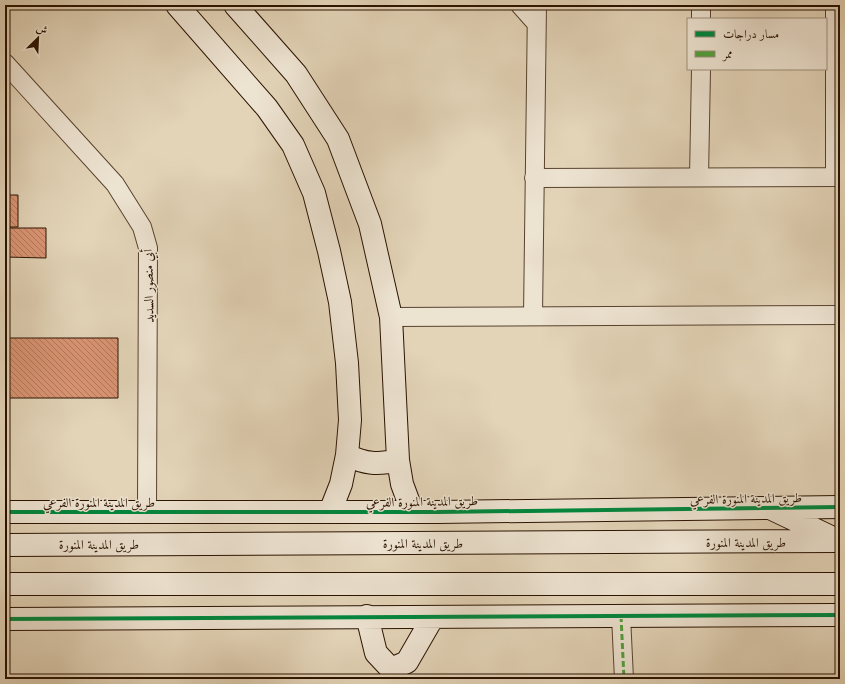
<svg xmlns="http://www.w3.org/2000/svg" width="845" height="684" font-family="'Libre Caslon Text',Amiri,serif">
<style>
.building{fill:url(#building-back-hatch);stroke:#2a1200}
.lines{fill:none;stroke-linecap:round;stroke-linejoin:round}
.street-casing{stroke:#58422e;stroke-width:20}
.secondary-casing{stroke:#2a1200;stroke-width:24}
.street{stroke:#ede3d1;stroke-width:18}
.secondary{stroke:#ede3d1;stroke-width:22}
.quiet{stroke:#51a03c;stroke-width:3;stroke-dasharray:6 3;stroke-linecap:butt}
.cycleway-casing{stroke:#ede3d1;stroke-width:6}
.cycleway{stroke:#00873e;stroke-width:4}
.labels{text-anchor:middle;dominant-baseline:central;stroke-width:3;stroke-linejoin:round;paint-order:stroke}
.street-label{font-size:13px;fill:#2a1200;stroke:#ede3d1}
</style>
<defs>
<pattern id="building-back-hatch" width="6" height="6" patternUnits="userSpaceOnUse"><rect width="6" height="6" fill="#db9574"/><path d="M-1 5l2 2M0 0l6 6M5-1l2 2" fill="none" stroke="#b2785d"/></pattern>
</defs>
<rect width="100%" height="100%" fill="#e3d4b8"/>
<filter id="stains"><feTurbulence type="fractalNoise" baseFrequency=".005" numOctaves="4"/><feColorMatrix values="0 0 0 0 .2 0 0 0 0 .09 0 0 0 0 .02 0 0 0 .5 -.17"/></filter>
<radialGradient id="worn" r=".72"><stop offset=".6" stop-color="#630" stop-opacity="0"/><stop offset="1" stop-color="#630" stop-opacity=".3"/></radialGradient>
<!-- building -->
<path class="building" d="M5,195H18V227H5Z
M5,228H46V258L5,257Z
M5,338H118V398H5Z"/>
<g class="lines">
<!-- street casing -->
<g class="street-casing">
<path id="street" d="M520,5L536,23
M835,5V177
M701,19V5
M5,63L115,184L142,227L148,248L147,512
M699,177L701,69
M534,178L840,177
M533,316L537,5
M391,317L840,315
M621,616L624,679"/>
</g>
<!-- secondary casing -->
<g class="secondary-casing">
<path id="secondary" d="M177,5L267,108L293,145L314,193L329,251L340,302L347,363L350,420L347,455L341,484L330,512
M235,5L296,74L338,139L370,224L391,317L398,460L402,484L412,511
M347,455C365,464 378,465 398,460
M772,509L835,539
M5,512H438L840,507
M5,545L840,541
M5,584H840
M367,616L376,653L391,669
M5,619L840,615
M391,669L407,662L433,617"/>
</g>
<!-- street -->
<use href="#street" class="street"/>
<!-- secondary -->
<use href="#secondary" class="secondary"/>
<!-- quiet -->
<path class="quiet" d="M621,616L624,679"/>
<!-- cycleway casing -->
<g class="cycleway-casing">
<path id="cycleway" d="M5,512H438L840,507
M5,619L840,615"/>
</g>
<!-- cycleway -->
<use href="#cycleway" class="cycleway"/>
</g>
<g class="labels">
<!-- street labels -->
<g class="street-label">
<text transform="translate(148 286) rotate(-91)">أبي منصور السديد</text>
<text transform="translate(746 498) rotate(-1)">طريق المدينة المنورة الفرعي</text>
<text transform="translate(422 501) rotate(-1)">طريق المدينة المنورة الفرعي</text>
<text x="99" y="502">طريق المدينة المنورة الفرعي</text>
<text x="746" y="542">طريق المدينة المنورة</text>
<text x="423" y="543">طريق المدينة المنورة</text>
<text x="99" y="544">طريق المدينة المنورة</text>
</g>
</g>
<!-- margin -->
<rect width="845" height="684" fill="none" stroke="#e3d4b8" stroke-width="20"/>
<rect x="6" y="6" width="833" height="672" fill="none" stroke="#2a1200" stroke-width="2"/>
<rect x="10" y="10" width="825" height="664" fill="none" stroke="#2a1200"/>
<!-- legend -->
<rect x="687" y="18" width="140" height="52" fill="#ede3d1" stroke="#9f8f7d"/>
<rect x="695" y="31" width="20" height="6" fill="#00873e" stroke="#9f8f7d"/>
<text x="723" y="38" font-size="12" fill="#2a1200">مسار دراجات</text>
<rect x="695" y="51" width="20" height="6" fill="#51a03c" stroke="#9f8f7d"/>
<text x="723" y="58" font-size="12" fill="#2a1200">ممر</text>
<!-- north arrow -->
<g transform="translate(38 38) rotate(24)" stroke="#ede3d1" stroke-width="3" paint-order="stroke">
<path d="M0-3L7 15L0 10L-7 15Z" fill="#2a1200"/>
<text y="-6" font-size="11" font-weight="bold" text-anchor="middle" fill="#2a1200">ش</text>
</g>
<rect width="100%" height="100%" filter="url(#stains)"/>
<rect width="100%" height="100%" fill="url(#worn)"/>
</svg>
